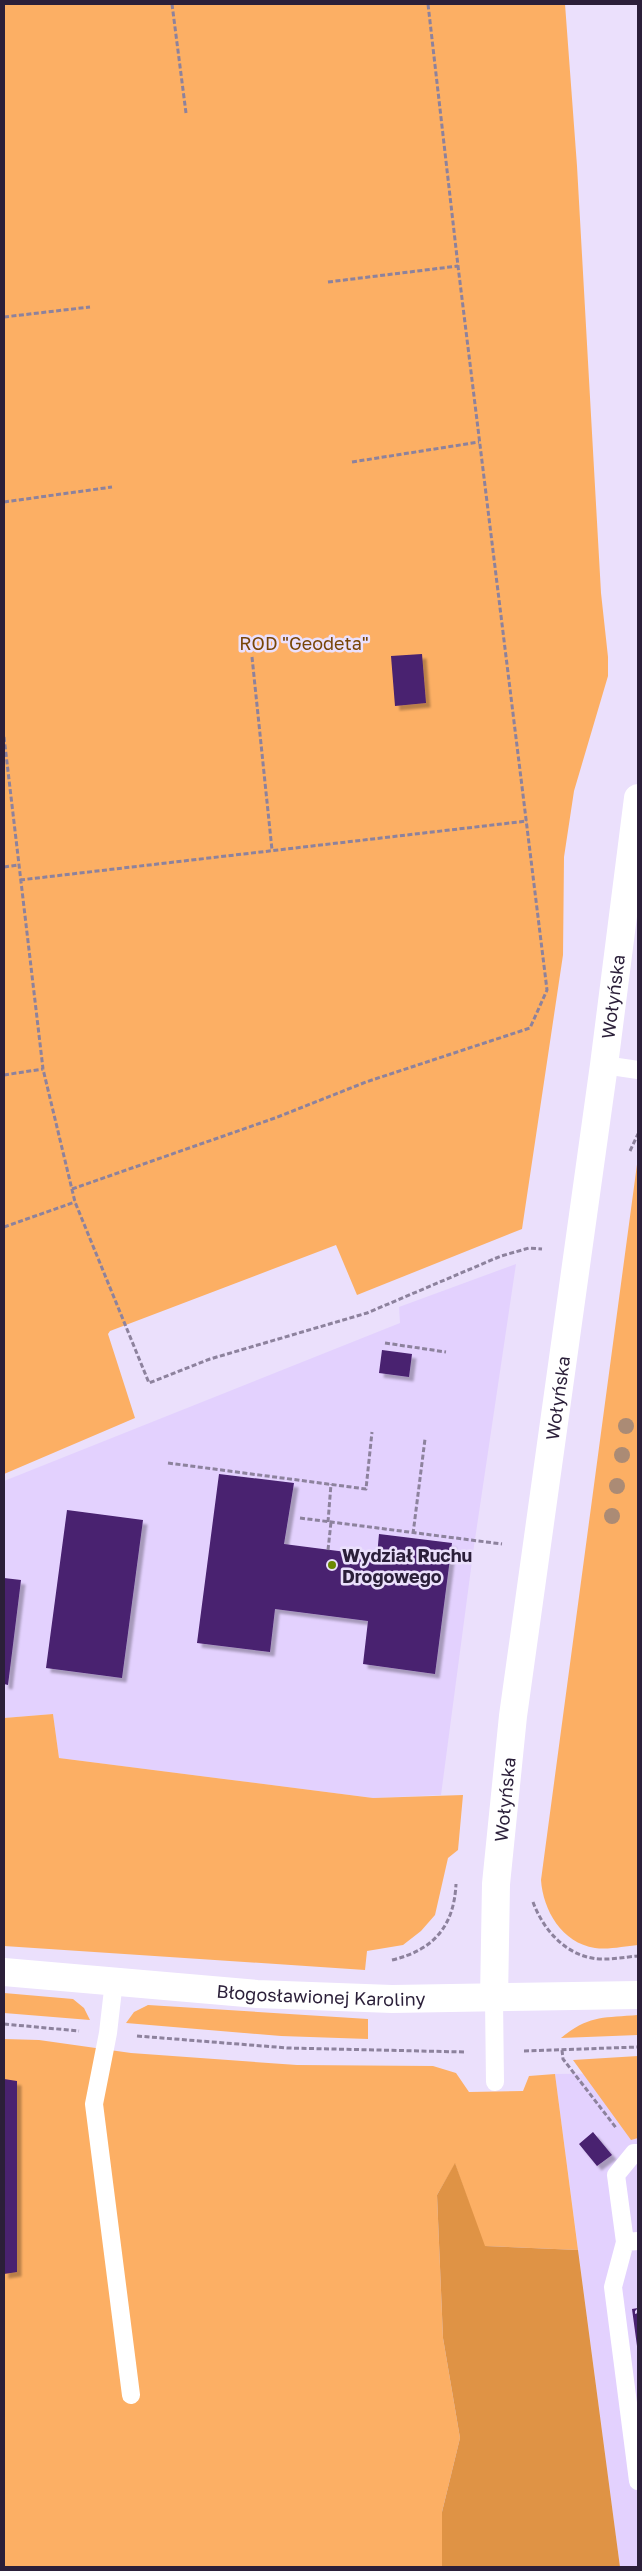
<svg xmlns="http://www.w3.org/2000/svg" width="642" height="2571" font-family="'Golos Text',sans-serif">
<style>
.built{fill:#e3d1fe}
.green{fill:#fcaf64}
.forest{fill:#df9345}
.building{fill:#48206f;filter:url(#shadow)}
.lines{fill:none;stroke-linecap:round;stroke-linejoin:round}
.path{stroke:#8d829d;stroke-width:3;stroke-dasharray:5 2.5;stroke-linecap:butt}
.service{stroke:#fff;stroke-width:18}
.minor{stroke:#fff;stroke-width:28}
.tertiary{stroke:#fff;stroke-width:28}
.tree{fill:#ab8b75}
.poi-dot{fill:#6c8903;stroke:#ebe0fc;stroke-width:2}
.labels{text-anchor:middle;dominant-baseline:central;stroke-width:5;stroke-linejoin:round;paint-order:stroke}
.park-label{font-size:18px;fill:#774507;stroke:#ebe0fc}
.street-label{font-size:18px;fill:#2b1f39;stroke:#ebe0fc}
.poi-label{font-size:18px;font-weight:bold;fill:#2b1f39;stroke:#ebe0fc;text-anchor:start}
</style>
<defs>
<filter id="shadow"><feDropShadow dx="4.5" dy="4.5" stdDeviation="1" flood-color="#0004"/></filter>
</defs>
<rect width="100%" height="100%" fill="#ebe0fc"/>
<!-- built -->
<path class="built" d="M516,1264L474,1546L441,1795L373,1798L59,1758L53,1714L4,1718V1481L400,1323L399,1307Z
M638,2073V2567H620L555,2074Z"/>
<!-- green -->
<path class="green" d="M4,4H565L577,166L601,593L608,657V676L574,791L564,857L563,955L522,1229L357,1295L336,1245L110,1331L108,1334L135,1418L4,1474Z
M638,1157V1945C625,1946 609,1950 595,1948C562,1943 543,1910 541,1880Z
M53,1714L59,1758L373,1798L463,1795L458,1850L448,1858L435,1915L421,1931L403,1945L367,1951L365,1970L4,1946V1718Z
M4,1993L73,1999L84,2008L90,2020L4,2013Z
M148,2005L368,2019V2039L281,2036L126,2023L134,2012Z
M638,2015V2035L561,2038C589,2015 603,2018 638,2015Z
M4,2039L39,2040L131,2053L297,2065L433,2066L456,2073L469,2092L523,2091L529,2076L555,2074L578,2250L484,2246L455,2164L437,2195L443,2338L460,2438L442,2512V2567H4Z
M638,2056V2138L631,2140L573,2060Z"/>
<!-- forest -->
<path class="forest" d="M455,2163L485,2246L578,2250L620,2567H442V2512L460,2438L443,2338L437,2195Z"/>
<!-- building -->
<path class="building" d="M422,654L426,703L395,706L391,656Z
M382,1350L412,1354L409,1377L379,1373Z
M219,1474L294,1483L284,1544L377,1556L379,1534L452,1543L435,1674L363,1664L368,1621L275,1609L270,1652L197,1643Z
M67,1510L143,1520L122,1678L46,1668Z
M4,1578L21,1580L8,1685L4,1684Z
M4,2079L17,2081V2272L4,2274Z
M593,2132L612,2155L597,2166L579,2144Z
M638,2308L635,2311V2314L638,2313L637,2346L632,2309Z"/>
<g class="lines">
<!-- path -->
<path class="path" d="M172,4L186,113
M328,282L458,266
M4,317L90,307
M352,462L479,442
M4,502L112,487
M252,657L272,850
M4,737L43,1069L75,1202L149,1383L210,1359L367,1313L501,1256L529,1248L542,1249
M4,867L18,865
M20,880L527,821
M4,1075L43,1069
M630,1151L638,1134
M72,1189L275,1118L366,1082L530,1028L547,990L458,266L428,4
M4,1227L75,1202
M385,1343L446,1352
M168,1463L366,1489L372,1432
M300,1518L502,1544
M328,1522L331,1484
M413,1534L425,1439
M328,1550L331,1522
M533,1902C542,1927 563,1953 592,1958C606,1961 624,1957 638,1956
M392,1960C434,1950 454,1926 456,1884
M4,2024L79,2031
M137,2036L288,2048L465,2052
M562,2050L563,2059L617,2129
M524,2051L638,2047"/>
<!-- service -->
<path class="service" d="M604,1065L638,1070
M114,1981L108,2033L94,2104L131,2395
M494,1999L495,2082
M638,2153H634L616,2175L625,2242L638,2241
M625,2242L613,2287L638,2481"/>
<!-- minor -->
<path class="minor" id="s1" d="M494,1999L496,1884L513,1716L604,1065L638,798"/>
<!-- tertiary -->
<path class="tertiary" id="s2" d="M4,1972L257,1994L392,1999L638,1995"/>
</g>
<!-- trees -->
<g class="tree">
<circle cx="626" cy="1426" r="8"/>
<circle cx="622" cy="1455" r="8"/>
<circle cx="617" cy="1486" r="8"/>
<circle cx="612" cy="1516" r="8"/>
</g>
<!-- markers -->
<circle class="poi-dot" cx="332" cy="1565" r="5"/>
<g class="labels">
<!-- park labels -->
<g class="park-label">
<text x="304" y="643">ROD "Geodeta"</text>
</g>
<!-- street labels -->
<g class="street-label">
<text stroke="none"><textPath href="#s1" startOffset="1010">Wołyńska</textPath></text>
<text stroke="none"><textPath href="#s1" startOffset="605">Wołyńska</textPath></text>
<text stroke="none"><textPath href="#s1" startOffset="200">Wołyńska</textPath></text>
<text stroke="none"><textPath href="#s2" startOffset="318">Błogosławionej Karoliny</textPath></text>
</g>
<!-- poi labels -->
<g class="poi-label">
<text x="342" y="1555">Wydział Ruchu<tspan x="342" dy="21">Drogowego</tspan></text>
</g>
</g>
<!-- border -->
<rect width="642" height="2571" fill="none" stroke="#2b1f39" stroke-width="10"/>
</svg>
